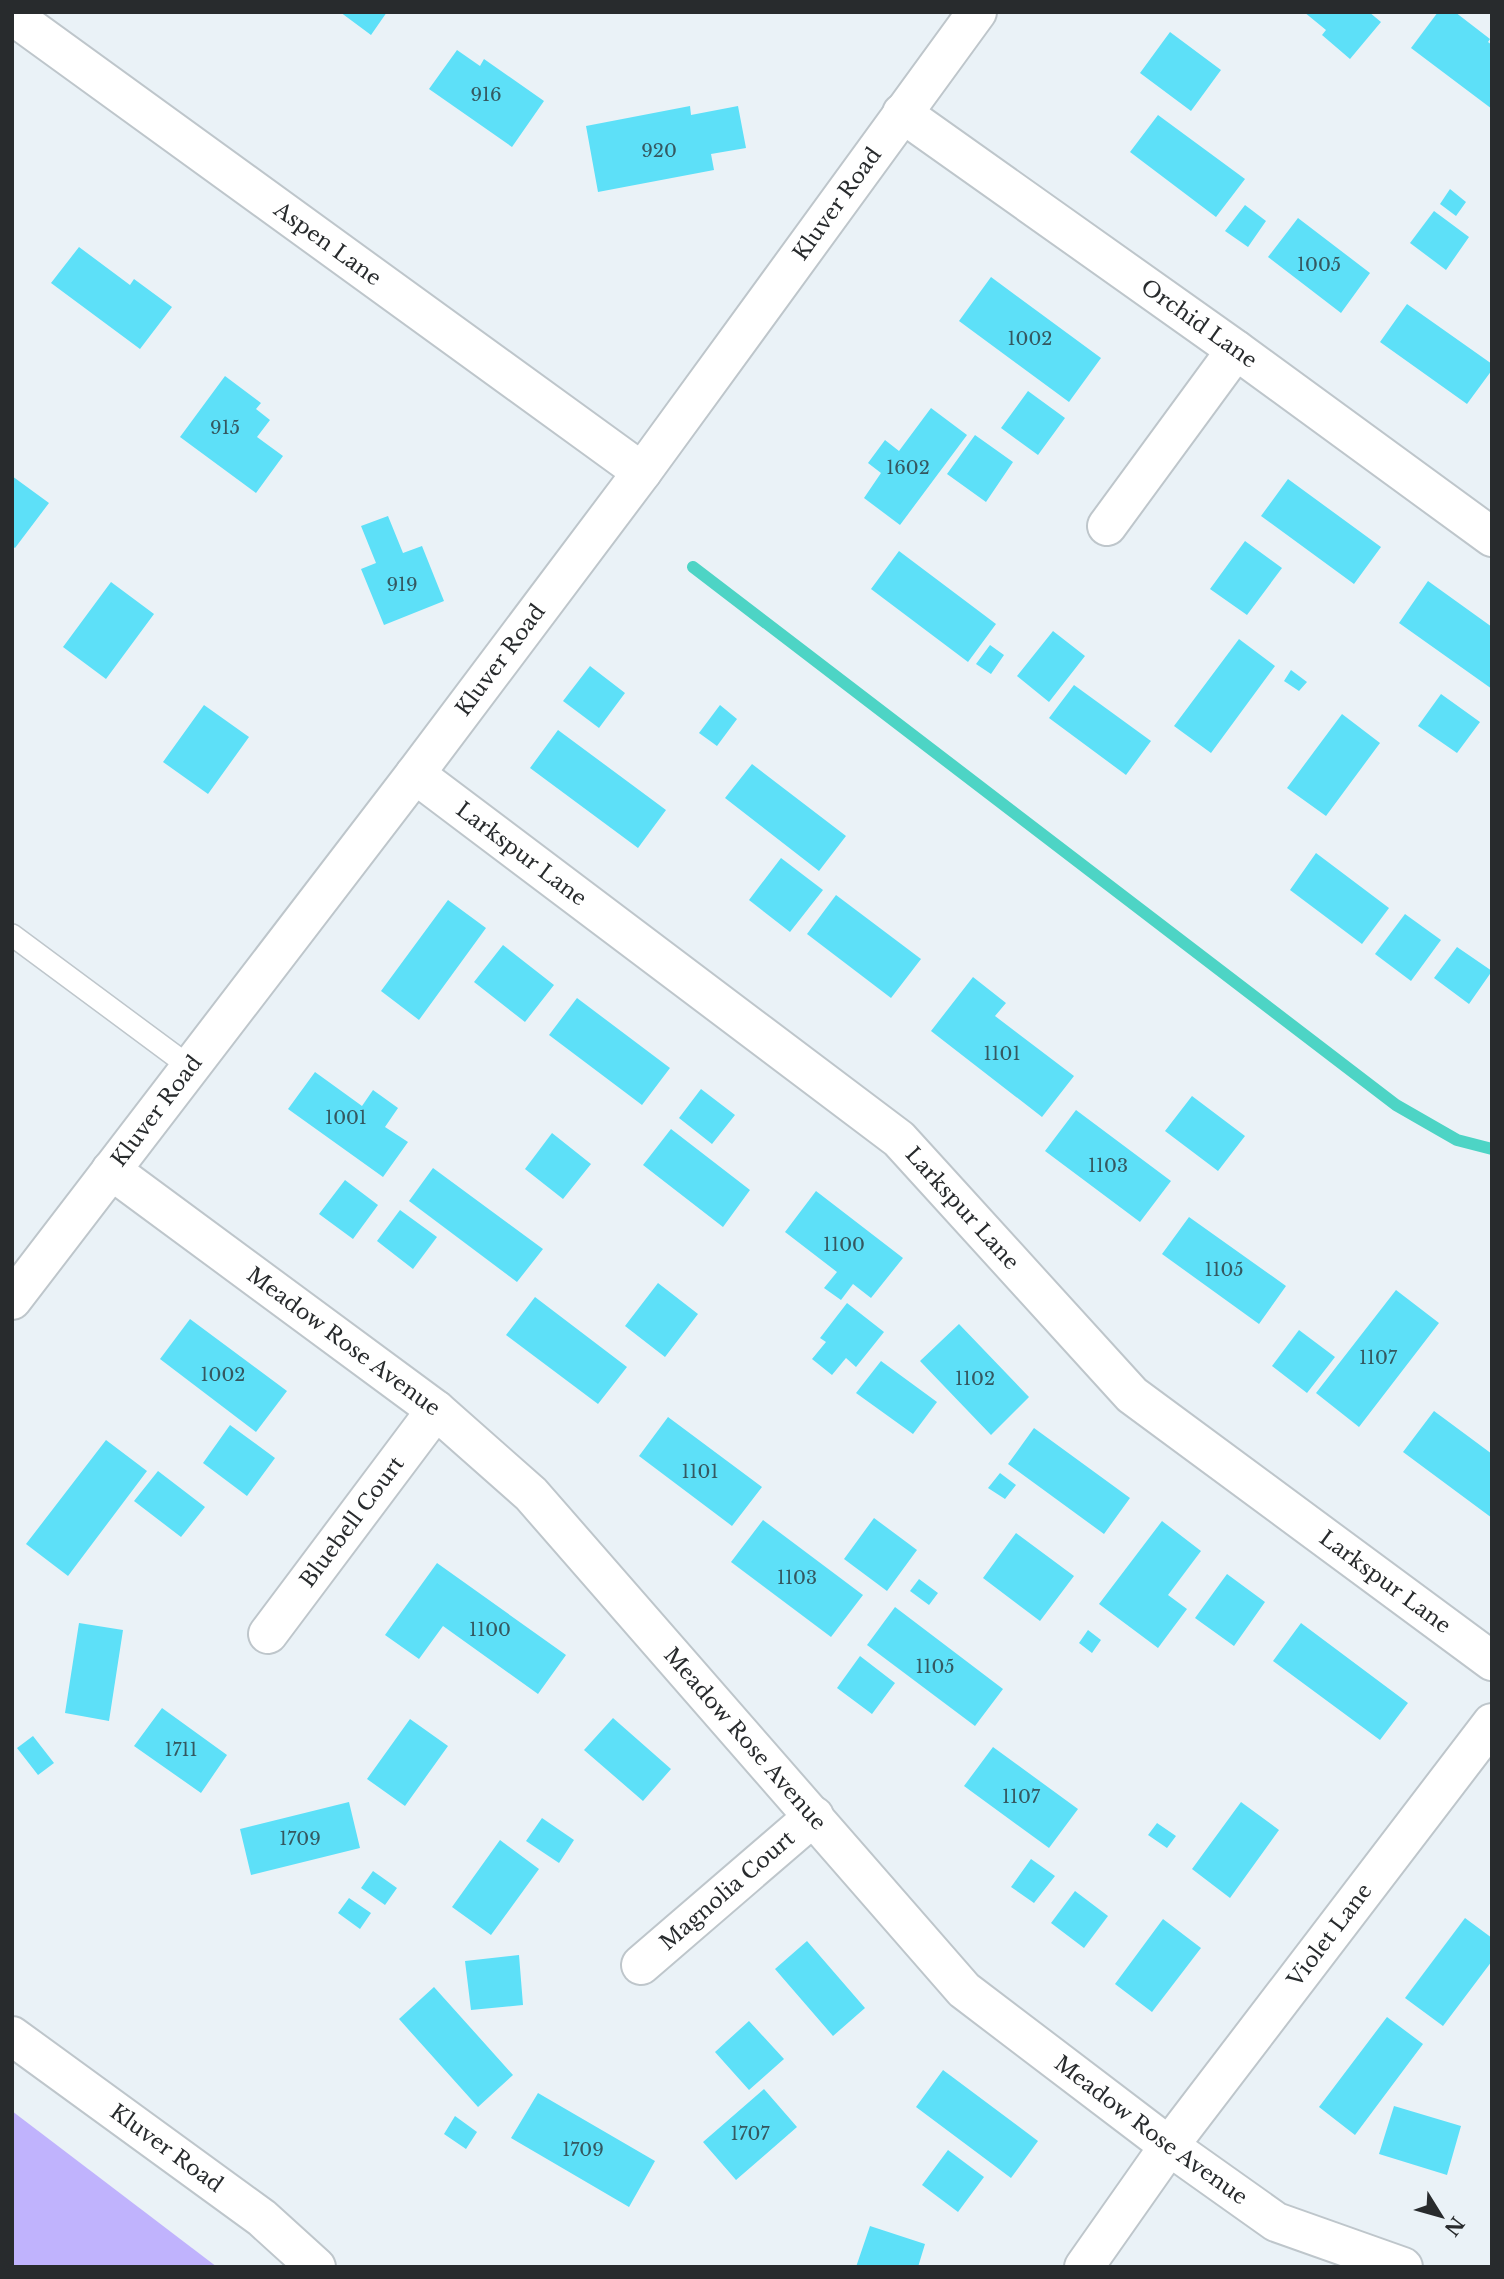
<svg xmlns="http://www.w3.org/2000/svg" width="1504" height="2279" font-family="'Libre Baskerville',serif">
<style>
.green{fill:#c0b3fd}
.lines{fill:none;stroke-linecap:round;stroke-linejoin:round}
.stream{stroke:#4dd4c5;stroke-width:12}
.building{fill:#5de0f8}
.lane-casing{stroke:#bec6cb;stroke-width:24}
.street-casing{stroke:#bec6cb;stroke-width:42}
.secondary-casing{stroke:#bec6cb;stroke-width:42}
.lane{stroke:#fff;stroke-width:21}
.street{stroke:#fff;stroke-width:38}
.secondary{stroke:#fff;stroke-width:38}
.labels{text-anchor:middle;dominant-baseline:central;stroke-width:6;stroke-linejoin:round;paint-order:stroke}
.number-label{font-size:18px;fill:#355860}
.street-label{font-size:21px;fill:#282b2d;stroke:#eaf2f7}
</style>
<rect width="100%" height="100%" fill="#eaf2f7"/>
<!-- green -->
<path class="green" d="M12,2111L217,2267H12Z"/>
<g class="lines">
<!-- stream -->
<path class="stream" d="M693,567L1396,1105L1457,1140L1492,1149"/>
</g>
<!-- building -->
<path class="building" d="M340,12H387L371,35Z
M1304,12H1369L1381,22L1350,59L1322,35L1326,30Z
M1438,12H1455L1490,39L1488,42L1492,45V109L1411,48Z
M1170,32L1221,70L1191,111L1140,73Z
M457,50L480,66L484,59L544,101L512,147L429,89Z
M690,106L691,115L738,106L746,148L711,154L714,170L598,192L586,126Z
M1158,115L1245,179L1216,217L1130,152Z
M1450,189L1466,202L1456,216L1440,204Z
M1245,205L1266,221L1248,247L1225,231Z
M1434,211L1469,237L1446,270L1410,243Z
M1298,218L1370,273L1341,313L1268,257Z
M79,247L130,285L134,279L172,307L140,349L51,283Z
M991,277L1101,358L1069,402L959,321Z
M1407,304L1492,364V370L1467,404L1380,342Z
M225,376L261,403L256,409L270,420L257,437L283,456L256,493L180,437Z
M1028,391L1065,418L1038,455L1001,428Z
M931,408L967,435L900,525L864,498L881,473L868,463L885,440L899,451Z
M975,435L1013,462L986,502L947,474Z
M12,476L49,503L15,548L12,546Z
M1288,479L1381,547L1354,584L1261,516Z
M388,516L403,553L422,546L444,601L384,625L361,569L376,563L361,526Z
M1245,541L1282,568L1247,615L1210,589Z
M899,551L996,624L968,662L871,589Z
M1428,581L1492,627V689L1399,623Z
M111,582L154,614L106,679L63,647Z
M1053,631L1085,656L1049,702L1017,676Z
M1239,639L1275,666L1211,753L1174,726Z
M990,645L1004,655L991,674L976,664Z
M590,666L625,693L599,728L563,701Z
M1291,670L1307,682L1299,691L1284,681Z
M1074,685L1151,741L1126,775L1049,718Z
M1441,694L1480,722L1457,753L1418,726Z
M204,705L249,737L208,794L163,762Z
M720,705L737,719L717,746L699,733Z
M1342,714L1380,743L1326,816L1287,788Z
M558,730L666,810L638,848L530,768Z
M752,764L846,836L819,871L725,798Z
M1316,853L1389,908L1362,944L1290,890Z
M781,858L823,890L790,932L749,900Z
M836,895L921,959L891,998L807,934Z
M448,900L486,928L419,1020L381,991Z
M1405,914L1441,940L1411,981L1375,954Z
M503,945L554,985L525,1022L474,982Z
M1457,947L1492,971L1469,1004L1434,978Z
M973,977L1006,1003L995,1016L1074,1076L1042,1117L931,1031Z
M577,998L670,1068L642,1105L549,1035Z
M315,1072L362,1106L373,1090L398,1108L385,1127L408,1142L383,1177L288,1109Z
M701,1089L735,1115L712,1144L679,1118Z
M1192,1096L1245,1136L1218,1171L1165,1131Z
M1076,1110L1171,1181L1140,1222L1045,1151Z
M671,1129L750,1190L723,1227L643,1165Z
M552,1133L591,1164L563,1199L525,1169Z
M433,1168L543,1249L517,1282L409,1201Z
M345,1180L378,1205L353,1239L319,1214Z
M816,1191L903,1258L871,1298L853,1284L841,1300L824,1288L837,1272L785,1232Z
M400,1210L437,1237L413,1269L377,1241Z
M1189,1217L1286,1286L1259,1324L1162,1254Z
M658,1283L698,1314L665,1357L625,1326Z
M1396,1290L1439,1323L1359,1427L1316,1393Z
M535,1297L627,1367L598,1404L506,1335Z
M847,1303L884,1332L856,1367L846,1358L832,1375L812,1359L826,1342L820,1338Z
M190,1319L287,1391L256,1432L160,1359Z
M959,1324L1029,1397L991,1435L920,1361Z
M1299,1330L1335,1357L1307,1393L1272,1366Z
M881,1361L937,1402L913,1434L856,1393Z
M1434,1411L1492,1454V1518L1403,1452Z
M668,1417L762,1487L732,1526L639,1456Z
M230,1425L275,1458L247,1496L203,1463Z
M1034,1428L1130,1498L1104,1534L1008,1464Z
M106,1440L147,1471L68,1576L26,1544Z
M158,1471L205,1507L181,1537L134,1501Z
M1000,1473L1016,1485L1005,1499L988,1488Z
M874,1518L917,1550L887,1591L844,1559Z
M763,1520L863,1595L831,1637L731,1562Z
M1162,1521L1201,1551L1168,1595L1187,1609L1158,1648L1099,1604Z
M1016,1533L1074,1576L1040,1621L983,1578Z
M437,1563L566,1655L538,1694L443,1626L419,1659L385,1635Z
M1227,1574L1265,1602L1234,1646L1195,1618Z
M919,1579L938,1593L929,1605L910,1591Z
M895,1607L1003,1689L975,1726L867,1645Z
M79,1623L123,1630L109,1721L65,1713Z
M1301,1623L1408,1703L1380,1740L1273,1661Z
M1088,1630L1101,1640L1092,1653L1079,1643Z
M860,1656L895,1683L872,1714L837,1688Z
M162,1708L227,1755L201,1793L134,1746Z
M613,1718L671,1769L643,1801L584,1750Z
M410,1719L448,1746L405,1806L367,1779Z
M33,1736L54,1763L38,1775L17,1748Z
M993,1747L1078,1809L1049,1848L964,1786Z
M349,1802L360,1848L251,1875L240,1829Z
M1241,1802L1279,1830L1230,1898L1192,1869Z
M542,1818L574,1840L559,1863L526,1841Z
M1157,1823L1176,1836L1167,1848L1148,1835Z
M500,1840L539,1869L491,1935L452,1907Z
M1031,1859L1055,1876L1034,1903L1011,1887Z
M373,1871L397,1888L385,1905L361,1888Z
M1075,1891L1108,1916L1084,1948L1051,1923Z
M349,1898L371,1913L360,1929L338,1913Z
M1465,1918L1492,1938V1961L1443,2026L1405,1998Z
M1163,1919L1201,1948L1152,2012L1115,1984Z
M807,1941L865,2008L833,2036L775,1969Z
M519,1955L523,2005L471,2010L465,1961Z
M434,1987L513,2075L478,2107L399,2019Z
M1387,2017L1423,2044L1355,2135L1319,2107Z
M749,2021L784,2059L749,2090L715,2052Z
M943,2070L1038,2141L1011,2178L916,2107Z
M764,2089L797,2127L736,2180L703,2142Z
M538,2093L655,2161L629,2207L511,2138Z
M1394,2106L1461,2126L1447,2175L1379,2154Z
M455,2116L477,2132L466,2149L444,2134Z
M948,2150L984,2177L958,2212L922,2185Z
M870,2226L925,2244L918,2267H856Z"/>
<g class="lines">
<!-- lane casing -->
<g class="lane-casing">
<path id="lane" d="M12,935L190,1067"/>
</g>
<!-- street casing -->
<g class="street-casing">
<g id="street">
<path id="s1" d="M12,15L642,472"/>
<path id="s2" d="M902,113L1236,350L1492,537"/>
<path d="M1107,526L1236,350"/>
<path id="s3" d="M415,774L899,1139L1132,1395L1492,1661"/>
<path id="s4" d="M111,1170L436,1410L531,1494L964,1990L1169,2146L1276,2222L1403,2267"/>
<path id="s5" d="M12,1300L415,774L642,472L977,12"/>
<path id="s6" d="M268,1634L436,1410"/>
<path id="s7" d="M641,1965L814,1816"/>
<path id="s8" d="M1084,2267L1169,2146L1492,1723"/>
</g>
</g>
<!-- secondary casing -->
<g class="secondary-casing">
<g id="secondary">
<path id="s9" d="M12,2036L262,2218L316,2267"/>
</g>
</g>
<!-- lane -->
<use href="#lane" class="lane"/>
<!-- street -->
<use href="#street" class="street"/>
<!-- secondary -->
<use href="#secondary" class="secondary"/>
</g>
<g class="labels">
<!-- number labels -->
<g class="number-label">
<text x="486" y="95">916</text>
<text x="659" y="151">920</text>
<text x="1319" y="265">1005</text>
<text x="1030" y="339">1002</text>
<text x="225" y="428">915</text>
<text x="908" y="468">1602</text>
<text x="402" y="585">919</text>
<text x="1002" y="1054">1101</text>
<text x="346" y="1118">1001</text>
<text x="1108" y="1166">1103</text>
<text x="844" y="1245">1100</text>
<text x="1224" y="1270">1105</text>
<text x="1378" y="1358">1107</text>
<text x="223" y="1375">1002</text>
<text x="975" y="1379">1102</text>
<text x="700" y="1472">1101</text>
<text x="797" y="1578">1103</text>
<text x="490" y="1630">1100</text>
<text x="935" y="1667">1105</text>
<text x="181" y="1750">1711</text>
<text x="1021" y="1797">1107</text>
<text x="300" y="1839">1709</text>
<text x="750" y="2134">1707</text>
<text x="583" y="2150">1709</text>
</g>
<!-- street labels -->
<g class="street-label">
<text stroke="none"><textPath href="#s5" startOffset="1372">Kluver Road</textPath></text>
<text stroke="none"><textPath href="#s1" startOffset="390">Aspen Lane</textPath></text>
<text stroke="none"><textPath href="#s2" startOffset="364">Orchid Lane</textPath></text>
<text stroke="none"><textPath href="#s5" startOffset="805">Kluver Road</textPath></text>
<text stroke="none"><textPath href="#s3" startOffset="133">Larkspur Lane</textPath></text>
<text stroke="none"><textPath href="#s5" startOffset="238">Kluver Road</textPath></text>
<text stroke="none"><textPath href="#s3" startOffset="700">Larkspur Lane</textPath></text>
<text stroke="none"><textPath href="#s4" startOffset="289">Meadow Rose Avenue</textPath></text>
<text stroke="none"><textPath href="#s6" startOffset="140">Bluebell Court</textPath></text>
<text stroke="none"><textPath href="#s3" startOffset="1267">Larkspur Lane</textPath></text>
<text stroke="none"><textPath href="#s4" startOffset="856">Meadow Rose Avenue</textPath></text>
<text stroke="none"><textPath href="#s7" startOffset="114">Magnolia Court</textPath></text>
<text stroke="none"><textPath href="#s8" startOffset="413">Violet Lane</textPath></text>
<text stroke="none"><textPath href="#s4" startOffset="1423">Meadow Rose Avenue</textPath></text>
<text stroke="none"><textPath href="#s9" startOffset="191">Kluver Road</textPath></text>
</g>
</g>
<!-- border -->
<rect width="1504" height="2279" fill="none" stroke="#282b2d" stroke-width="28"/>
<!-- north arrow -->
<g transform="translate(1441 2216) rotate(127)" stroke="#eaf2f7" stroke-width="5" paint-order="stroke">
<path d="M0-5L12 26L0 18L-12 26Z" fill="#282b2d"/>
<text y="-10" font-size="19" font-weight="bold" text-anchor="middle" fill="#282b2d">N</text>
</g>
</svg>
